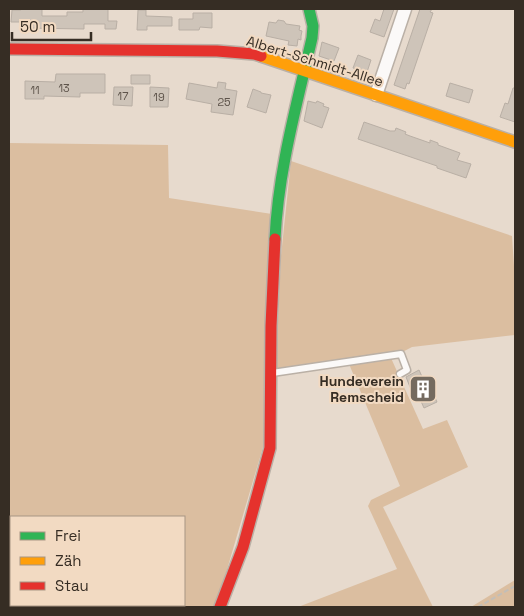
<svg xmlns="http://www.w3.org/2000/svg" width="524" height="616" font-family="'Space Grotesk',sans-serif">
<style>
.green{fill:#dbbea0;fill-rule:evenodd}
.building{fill:#cec4b9;stroke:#b9afa5}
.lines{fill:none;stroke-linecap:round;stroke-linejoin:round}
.lane-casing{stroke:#bab0a6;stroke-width:9}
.street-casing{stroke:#bab0a6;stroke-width:15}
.fast-casing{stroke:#bab0a6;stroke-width:14}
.slow-casing{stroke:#bab0a6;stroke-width:14}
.jam-casing{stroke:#bab0a6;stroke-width:14}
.path{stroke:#c2beb8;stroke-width:2;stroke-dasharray:5 2.5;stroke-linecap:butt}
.lane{stroke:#fbf9f8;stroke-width:6}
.street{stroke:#fbf9f8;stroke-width:12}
.fast{stroke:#30b455;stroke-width:11}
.slow{stroke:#ff9f0a;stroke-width:11}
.jam{stroke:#e5322d;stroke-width:11}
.labels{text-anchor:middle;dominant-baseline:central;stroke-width:4;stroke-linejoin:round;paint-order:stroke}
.number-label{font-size:11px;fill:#5e544b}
.street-label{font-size:14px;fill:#362d24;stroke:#f2dac2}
.poi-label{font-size:14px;font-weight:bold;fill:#362d24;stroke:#f2dac2;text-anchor:end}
</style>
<rect width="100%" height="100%" fill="#e7dacd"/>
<!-- green -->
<path class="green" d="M9,143L168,145L169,198L272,214L268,430L216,607H9ZM11,517H184V605H11Z
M291,161L512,236L515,281V335L412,347L391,358L423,429L447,420L468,467L383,507L433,607H298L397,569L368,506L371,500L400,486L349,364L279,376L276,365L281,256Z
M515,580V607H471Z"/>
<!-- building -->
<path class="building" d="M21,9H42V16H67V12H83V9H108V21H117L116,29H105V24H84V29L26,28V22H11L12,10H21Z
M384,9H394L384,37L370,32L375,19L380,21Z
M420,9H432L430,12L433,13L409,84L407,83L405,89L394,85Z
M138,10H146V16L172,17V26H147V30H137Z
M193,13H212V28L200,27L199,30H179V19H193Z
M278,20L284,21L286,24L300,26L299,30L302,31L301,36V40L298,39L297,46L288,45L289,41L266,36L269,22L276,23Z
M322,42L339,48L334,61L319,56Z
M358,55L371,60L367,72L353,68Z
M56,74H105V93H80V97L44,96V99H25V81L55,82Z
M131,75H150V84H131Z
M218,82L226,83L225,89L237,91L233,115L211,112L212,104L186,99L189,83L217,88Z
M450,83L473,90L469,103L446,96Z
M114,87H133L132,106L113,105Z
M150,87L169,88L168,107H150Z
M513,88H515V122L500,117L505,103L508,104Z
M253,89L261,92V93L271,95L266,113L247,107Z
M308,101L316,103L317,101L324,104L323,106L329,108L322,128L304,121Z
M364,122L390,131H395L396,128L406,132L405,134L410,136L430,143V140L438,143V145L460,153L457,160L471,164L466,178L437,168V166L358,139Z
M419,370L428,390L431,389L437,402L424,408L416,390L412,392L406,377Z"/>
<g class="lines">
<!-- lane casing -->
<g class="lane-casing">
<path id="lane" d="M272,373L401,354L407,370L400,374"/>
</g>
<!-- street casing -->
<g class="street-casing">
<path id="street" d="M376,95L405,9"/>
</g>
<!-- fast casing -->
<g class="fast-casing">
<path id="fast" d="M275,239C278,171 297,104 312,38L313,26L309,9"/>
</g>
<!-- slow casing -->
<g class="slow-casing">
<path id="slow" d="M261,56L515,142"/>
</g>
<!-- jam casing -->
<g class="jam-casing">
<path id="jam" d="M9,49L217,51L254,54L261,56
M220,607L243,547L270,448L271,326L275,239"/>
</g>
<!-- path -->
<path class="path" d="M478,607L515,586"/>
<!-- lane -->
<use href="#lane" class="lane"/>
<!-- street -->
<use href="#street" class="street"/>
<!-- fast -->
<use href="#fast" class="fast"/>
<!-- slow -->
<use href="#slow" class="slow"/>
<!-- jam -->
<use href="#jam" class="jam"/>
</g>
<!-- icons -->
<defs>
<g id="building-square" transform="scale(1.4375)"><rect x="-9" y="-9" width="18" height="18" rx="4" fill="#746a5f" stroke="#f2dac2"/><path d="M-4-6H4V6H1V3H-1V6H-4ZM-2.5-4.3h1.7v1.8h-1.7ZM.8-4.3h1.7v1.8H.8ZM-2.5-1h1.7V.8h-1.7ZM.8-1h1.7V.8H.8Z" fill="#fff"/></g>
</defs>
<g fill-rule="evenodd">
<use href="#building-square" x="423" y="389"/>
</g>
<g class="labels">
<!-- number labels -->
<g class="number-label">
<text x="64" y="88">13</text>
<text x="35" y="90">11</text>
<text x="123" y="96">17</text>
<text x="159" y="97">19</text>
<text x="224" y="102">25</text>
</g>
<!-- street labels -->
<g class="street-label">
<text transform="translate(315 61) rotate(17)">Albert-Schmidt-Allee</text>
</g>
<!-- poi labels -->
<g class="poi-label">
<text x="404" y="381">Hundeverein<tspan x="404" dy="16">Remscheid</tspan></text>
</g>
</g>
<!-- border -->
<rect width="524" height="616" fill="none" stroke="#362d24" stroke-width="20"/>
<!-- legend -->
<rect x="10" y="516" width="175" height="90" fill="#f2dac2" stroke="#a79583"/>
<rect x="20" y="532" width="25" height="8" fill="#30b455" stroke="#a79583"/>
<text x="55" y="541" font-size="15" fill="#362d24">Frei</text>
<rect x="20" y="557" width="25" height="8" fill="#ff9f0a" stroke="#a79583"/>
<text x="55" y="566" font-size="15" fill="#362d24">Zäh</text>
<rect x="20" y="582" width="25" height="8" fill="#e5322d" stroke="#a79583"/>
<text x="55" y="591" font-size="15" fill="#362d24">Stau</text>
<!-- scale -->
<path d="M12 32v8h79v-8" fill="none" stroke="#362d24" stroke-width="2.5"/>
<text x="20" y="32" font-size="15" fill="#362d24" stroke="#f2dac2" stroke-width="4" paint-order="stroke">50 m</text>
</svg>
